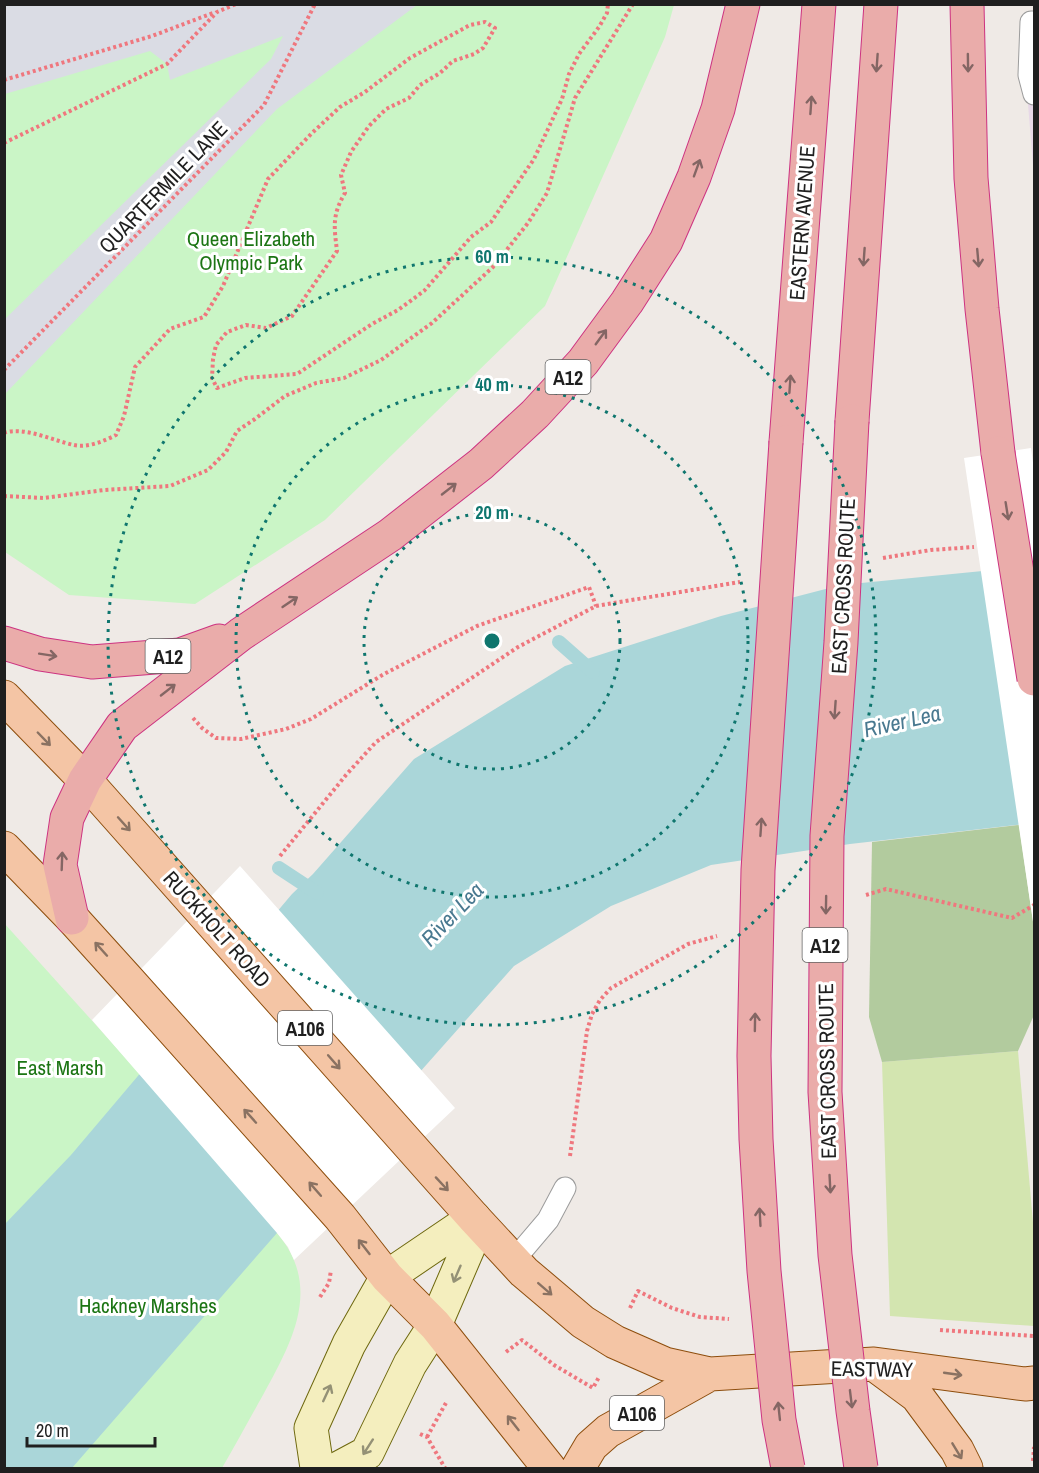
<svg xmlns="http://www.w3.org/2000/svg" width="1039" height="1473" font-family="'Archivo Narrow',sans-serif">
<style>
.industrial{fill:#e7d8e7}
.grass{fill:#d3e5b0}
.forest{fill:#b2cb9e}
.park{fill:#caf5c6}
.plaza{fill:#dadce4}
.water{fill:#aad6d9}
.pier{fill:#fff}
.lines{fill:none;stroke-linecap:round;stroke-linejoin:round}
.stream{stroke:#aad6d9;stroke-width:14}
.service-casing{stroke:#9c9c9c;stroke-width:23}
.secondary-casing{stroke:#6e680e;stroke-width:35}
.primary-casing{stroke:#8d4d0c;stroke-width:35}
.trunk-casing{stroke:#cd3381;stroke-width:35}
.path{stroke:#ef777e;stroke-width:4;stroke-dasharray:3 3;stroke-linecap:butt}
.service{stroke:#fff;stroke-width:21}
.secondary{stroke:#f4eebe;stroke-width:33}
.primary{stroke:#f4c5a5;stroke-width:33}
.trunk{stroke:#eaacaa;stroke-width:33}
.trunk-bridge-casing{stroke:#cd3381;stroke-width:35;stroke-linecap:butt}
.trunk-bridge{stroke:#eaacaa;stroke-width:33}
.oneway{stroke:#846664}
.oneway2{stroke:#8a7262}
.oneway3{stroke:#949176}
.ring{fill:none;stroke:#0f766e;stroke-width:3;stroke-dasharray:3 6}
.labels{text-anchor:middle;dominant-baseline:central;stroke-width:6;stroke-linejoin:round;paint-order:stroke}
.shield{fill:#fff;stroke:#626262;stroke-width:1.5}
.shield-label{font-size:20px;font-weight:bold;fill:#1f1f1f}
.street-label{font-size:21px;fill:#1f1f1f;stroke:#fff}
.park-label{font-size:21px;fill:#1c7514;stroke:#fff}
.water-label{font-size:22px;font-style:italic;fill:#497990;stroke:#fff}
.centre{fill:#0f766e;stroke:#fff;stroke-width:3}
.ring-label{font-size:18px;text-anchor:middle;font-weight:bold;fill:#0f766e;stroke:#fff;stroke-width:6;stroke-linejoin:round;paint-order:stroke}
</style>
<rect width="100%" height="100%" fill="#efeae6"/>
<!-- industrial -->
<path class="industrial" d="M1034,103V178L1028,104Z"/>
<!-- grass -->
<path class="grass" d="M1018,1051L1034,1234V1326L890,1316L882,1062Z"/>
<!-- forest -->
<path class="forest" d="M1019,825L1034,929V1015L1018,1051L882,1062L869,1017L872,842Z"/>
<!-- park -->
<path class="park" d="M4,5H674L665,37L545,306L325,520L195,604L69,595L5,552Z
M4,923L132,1065L277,1233C323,1287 292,1342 263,1395C249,1420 236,1444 222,1468H5Z"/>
<!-- plaza -->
<path class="plaza" d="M5,4H417V5L277,109L5,394V319L271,59L283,36L170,80L167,64L150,51L5,94Z"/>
<!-- water -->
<path class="water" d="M1034,566V823L850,844L711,865L611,906L514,966L277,1233L72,1468H5L4,1225L71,1155L292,894L313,874L414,759L565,666L721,616L841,585Z"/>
<!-- pier -->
<path class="pier" d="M1031,448L1034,470V928L964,458Z
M240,866L455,1108L294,1260L288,1247L277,1233L92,1020Z"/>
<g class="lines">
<!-- stream -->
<path class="stream" d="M559,642L593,672
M279,868L317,893"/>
<!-- service casing -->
<g class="service-casing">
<path id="service" d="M1034,22H1031L1029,75L1034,94
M514,1260L548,1220L565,1188"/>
</g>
<!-- secondary casing -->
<g class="secondary-casing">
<path id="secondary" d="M317,1468L311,1428L349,1344L387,1277L474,1218
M339,1468L367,1453L410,1364L435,1325L469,1246L474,1218"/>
</g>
<!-- primary casing -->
<g class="primary-casing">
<path id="primary" d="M4,697L85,780L474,1218L524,1272L583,1322L615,1342L665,1364L710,1374L874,1364L1025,1384L1034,1383
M4,848L72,918L129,981L340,1217L387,1277L435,1325L549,1468
M875,1365L917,1396L957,1450L966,1468
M578,1468L591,1446L608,1431L710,1374"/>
</g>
<!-- trunk casing -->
<g class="trunk-casing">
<path id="trunk" d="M967,4L971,178L982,309L998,453
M852,421L881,4
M786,442L819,4
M4,643L40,654L92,662L180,655L219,641
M72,918L60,865L67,818L85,780L122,726L241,634L390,535L481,464L535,414L583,362L627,302L666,241L694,177L718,109L743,4"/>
</g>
<!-- path -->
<path class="path" d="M4,80L152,36L213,13
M4,143L167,64L217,12L236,4
M4,370L264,105L315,4
M4,433C24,426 54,441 74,445C88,448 104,441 116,435L124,416L135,367L170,329L204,317L223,286L268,179L312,133L340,107L365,92L410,58L470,25L485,22L495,28L483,48L474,54L453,61L440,73L420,85L409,98L386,109L369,126L351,152L341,175L345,193C332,215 334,226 337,251L292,316L266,328L246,325L227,332L216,345L213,359L212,378L217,388L245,378L297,374L372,324L398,310L424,291L471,237L491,222L534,159L562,99L569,74L579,54L599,27L607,13L608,4
M4,496L44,498L104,490L170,486L208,470L226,452L237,431L255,419L285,396L316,383L344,378L381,360L432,323L493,267L528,223L547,193L575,98L633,4
M883,558L931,550L974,547
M193,718L202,728L216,738L241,739L286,729L311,719L384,674L477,626L589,587L596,606
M280,856L346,775L376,742L518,647L596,606L740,582
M866,895L886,889L1012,918L1034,905
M570,1156L587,1031L592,1014L600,1000L611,988L688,944L717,936
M320,1297L329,1283L331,1270
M630,1308L638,1291L672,1308L700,1317L729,1319
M940,1330L1034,1336
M506,1352L522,1340L554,1365L593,1388L599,1377
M420,1434L427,1437L445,1468
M427,1437L447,1401
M1033,1461L1034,1447"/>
<!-- service -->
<use href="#service" class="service"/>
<!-- secondary -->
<use href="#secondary" class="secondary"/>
<!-- primary -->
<use href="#primary" class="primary"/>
<!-- trunk -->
<use href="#trunk" class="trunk"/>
<!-- trunk-bridge casing -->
<g class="trunk-bridge-casing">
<path id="trunk-bridge" d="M852,421L841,642L827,836L825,1092L835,1255L853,1411L861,1468
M786,442L758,870L754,1056L756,1139L764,1271L779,1420L788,1468
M998,453L1034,679"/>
</g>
<!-- trunk-bridge -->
<use href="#trunk-bridge" class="trunk-bridge"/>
</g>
<!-- one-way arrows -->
<defs><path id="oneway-shaft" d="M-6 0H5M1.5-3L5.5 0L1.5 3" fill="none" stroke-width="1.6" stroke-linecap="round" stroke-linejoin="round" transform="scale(1.5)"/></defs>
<g class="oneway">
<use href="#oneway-shaft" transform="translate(877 63) rotate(94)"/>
<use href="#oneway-shaft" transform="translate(968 63) rotate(89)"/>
<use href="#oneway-shaft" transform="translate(811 105) rotate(-86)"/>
<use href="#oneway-shaft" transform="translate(697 168) rotate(-70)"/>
<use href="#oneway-shaft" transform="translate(864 257) rotate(94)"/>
<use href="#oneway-shaft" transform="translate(978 258) rotate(85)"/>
<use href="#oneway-shaft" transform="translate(601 337) rotate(-54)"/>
<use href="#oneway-shaft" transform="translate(790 384) rotate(-86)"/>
<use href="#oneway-shaft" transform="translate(449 489) rotate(-38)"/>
<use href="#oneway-shaft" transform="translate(1007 511) rotate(81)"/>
<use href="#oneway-shaft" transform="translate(290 602) rotate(-34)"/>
<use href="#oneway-shaft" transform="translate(48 655) rotate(9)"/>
<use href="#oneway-shaft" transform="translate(168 690) rotate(-38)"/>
<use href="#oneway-shaft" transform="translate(835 710) rotate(94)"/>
<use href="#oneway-shaft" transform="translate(761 827) rotate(-86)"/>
<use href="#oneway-shaft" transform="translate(62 861) rotate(-88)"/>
<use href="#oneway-shaft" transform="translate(826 905) rotate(91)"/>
<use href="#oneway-shaft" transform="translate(755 1022) rotate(-89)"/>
<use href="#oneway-shaft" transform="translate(830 1184) rotate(87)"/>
<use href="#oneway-shaft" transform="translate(760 1217) rotate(-93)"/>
<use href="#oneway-shaft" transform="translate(851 1399) rotate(83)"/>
<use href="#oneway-shaft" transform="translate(779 1411) rotate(-96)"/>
</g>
<g class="oneway2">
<use href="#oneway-shaft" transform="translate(44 739) rotate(46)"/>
<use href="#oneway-shaft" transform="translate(124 824) rotate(48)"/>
<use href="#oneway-shaft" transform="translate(101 949) rotate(-132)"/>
<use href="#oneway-shaft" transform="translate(334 1062) rotate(49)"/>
<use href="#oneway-shaft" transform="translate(250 1116) rotate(-132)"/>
<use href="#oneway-shaft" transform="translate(442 1184) rotate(47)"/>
<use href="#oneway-shaft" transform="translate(315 1189) rotate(-131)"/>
<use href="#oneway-shaft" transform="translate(364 1247) rotate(-128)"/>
<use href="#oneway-shaft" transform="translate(545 1289) rotate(41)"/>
<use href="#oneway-shaft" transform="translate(953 1374) rotate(8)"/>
<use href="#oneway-shaft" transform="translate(513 1423) rotate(-128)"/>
<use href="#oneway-shaft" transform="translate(957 1451) rotate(59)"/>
</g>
<g class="oneway3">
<use href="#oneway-shaft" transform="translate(457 1274) rotate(113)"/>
<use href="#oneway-shaft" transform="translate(327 1393) rotate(-65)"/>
<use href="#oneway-shaft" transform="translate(368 1447) rotate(123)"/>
</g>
<!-- distance rings -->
<g class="ring">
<circle cx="492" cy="641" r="128"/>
<circle cx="492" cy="641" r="256"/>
<circle cx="492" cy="641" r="384"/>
</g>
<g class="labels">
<!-- shield labels -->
<g class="shield">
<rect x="545.5" y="360" width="45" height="34" rx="4.5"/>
<rect x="145.5" y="639" width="45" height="34" rx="4.5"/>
<rect x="802.5" y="928" width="45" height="34" rx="4.5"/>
<rect x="278" y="1011" width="54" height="34" rx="4.5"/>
<rect x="610" y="1396" width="54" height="34" rx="4.5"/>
</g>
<g class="shield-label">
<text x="568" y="377">A12</text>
<text x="168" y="656">A12</text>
<text x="825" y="945">A12</text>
<text x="305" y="1028">A106</text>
<text x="637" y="1413">A106</text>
</g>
<!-- street labels -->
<g class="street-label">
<text transform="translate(163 187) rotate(-46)">QUARTERMILE LANE</text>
<text transform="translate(802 223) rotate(-86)">EASTERN AVENUE</text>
<text transform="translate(843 586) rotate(-87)">EAST CROSS ROUTE</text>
<text transform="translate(217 929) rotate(48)">RUCKHOLT ROAD</text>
<text transform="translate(827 1071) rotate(-91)">EAST CROSS ROUTE</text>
<text transform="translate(872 1369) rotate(1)">EASTWAY</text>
</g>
<!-- park labels -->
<g class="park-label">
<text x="251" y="238">Queen Elizabeth<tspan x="251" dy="24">Olympic Park</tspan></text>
<text x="60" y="1067">East Marsh</text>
<text x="148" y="1305">Hackney Marshes</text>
</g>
<!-- water labels -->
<g class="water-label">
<text transform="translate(902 721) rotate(-13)">River Lea</text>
<text transform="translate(452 914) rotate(-46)">River Lea</text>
</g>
</g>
<circle cx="492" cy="641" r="9" class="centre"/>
<g class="ring-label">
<text x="492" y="263">60 m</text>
<text x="492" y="391">40 m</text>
<text x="492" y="519">20 m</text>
</g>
<!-- border -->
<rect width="1039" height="1473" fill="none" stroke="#1f1f1f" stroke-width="12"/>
<!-- scale -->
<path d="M27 1437v9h128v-9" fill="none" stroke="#1f1f1f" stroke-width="3"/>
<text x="36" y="1437" font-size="18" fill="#1f1f1f" stroke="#ffffff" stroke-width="4.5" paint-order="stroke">20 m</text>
</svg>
